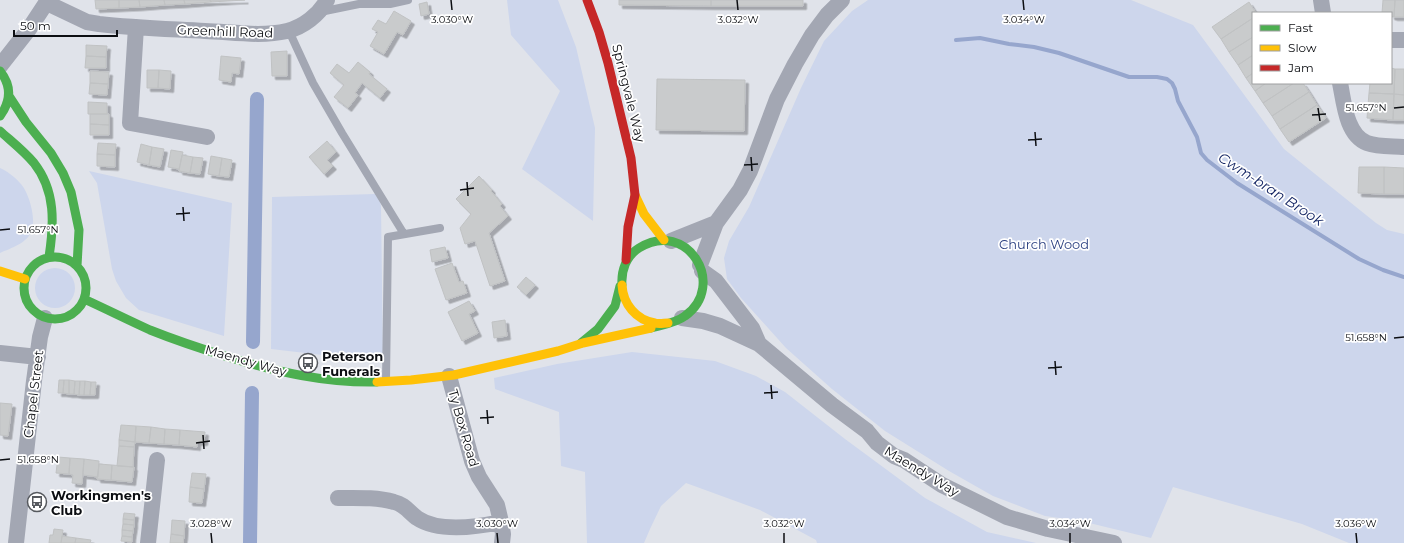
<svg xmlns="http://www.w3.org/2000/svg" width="1404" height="543" font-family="Montserrat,sans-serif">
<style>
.green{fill:#cdd6ec}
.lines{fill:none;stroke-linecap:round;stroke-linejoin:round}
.stream{stroke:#96a6cd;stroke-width:4}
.canal{stroke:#96a6cd;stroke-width:14}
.building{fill:#c9cbcc;stroke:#c0c2c3;filter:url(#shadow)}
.lane{stroke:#a3a7b3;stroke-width:8}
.street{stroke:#a3a7b3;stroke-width:16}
.fast{stroke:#4caf50;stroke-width:9}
.slow{stroke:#ffc107;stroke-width:9}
.jam{stroke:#c62828;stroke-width:9}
.ticks{fill:none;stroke:#0c0e12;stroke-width:1.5}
.labels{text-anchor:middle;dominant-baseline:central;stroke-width:3.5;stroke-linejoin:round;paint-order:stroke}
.street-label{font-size:13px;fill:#0c0e12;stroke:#fff}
.park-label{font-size:13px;fill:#2a3f80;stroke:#fff}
.poi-label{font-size:13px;font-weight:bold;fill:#0c0e12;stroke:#fff;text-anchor:start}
.water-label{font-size:14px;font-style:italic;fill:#142563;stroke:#fff}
.ticks-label{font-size:10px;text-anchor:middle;fill:#0c0e12;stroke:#fff;stroke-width:3.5;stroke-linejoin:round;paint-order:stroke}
</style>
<defs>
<filter id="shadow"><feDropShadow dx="3.5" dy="3.5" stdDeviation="0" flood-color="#0004"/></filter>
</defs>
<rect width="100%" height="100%" fill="#e0e3ea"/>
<!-- green -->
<path class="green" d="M507,0H558L576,47L595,128L593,221L522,169L560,91L511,35Z
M868,0H1131L1193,25L1284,149L1376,223L1387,230L1404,234V543H1349L1302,524L1173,487L1151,538L1081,521L1045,516L993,496L949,471L885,431L832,389L786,348L741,298L727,279L724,258L729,241L749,207L801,88L824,41L852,11Z
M0,168C7,171 15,177 20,183C29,192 36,218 32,230C28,243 11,248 0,253Z
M89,171L232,203L224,336L139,310L126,298L116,281L112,269L97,183Z
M375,194L380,201L381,206L383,362L271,349L272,197Z
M35 288a20 20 0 1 1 40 0a20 20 0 1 1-40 0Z
M632,352L715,361L756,376L785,392L845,439L925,498L987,532L1036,543H817L816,540L760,510L686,483L661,506L650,529L644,543H587L585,472L561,466L559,412L495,389L494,378L557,364Z"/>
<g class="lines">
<!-- stream -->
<path class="stream" d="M956,40L980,38L1009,44L1034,47L1059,53L1129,77H1157L1167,79L1172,83L1175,89L1178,101L1197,137L1201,153L1207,160L1237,183L1359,259L1383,270L1404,277"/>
<!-- canal -->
<path class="canal" d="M253,342L257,99
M250,543L252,393"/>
</g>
<!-- building -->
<path class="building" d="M95,0H119V8L96,9Z
M119,0H139L140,7L119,8Z
M139,0H164L165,5L140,7Z
M164,0H184L185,4L165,5Z
M184,0H210L211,2L185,4Z
M210,0H245L211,2Z
M619,0H711V6L619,5Z
M711,0H803V6H711Z
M1383,0H1395L1394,17L1391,16V13H1382Z
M1395,0H1404V17H1394Z
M427,2L429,14L421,16L419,4Z
M1249,2L1256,13H1253V18L1221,39L1212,27Z
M394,11L411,21L403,35L397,32L384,54L370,46L378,32L372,29L378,20L386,24Z
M1253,18V37L1229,52L1221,39Z
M1253,37V55L1238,65L1229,52Z
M86,45L107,46L106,57L86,56Z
M287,51V76H272L271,52Z
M1253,55V73L1246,78L1238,65Z
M86,56L106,57V68H85Z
M221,56L241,58L239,74L232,73L231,82L219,80Z
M358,62L370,72L369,74L387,89L380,98L362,83L355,93L358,95L348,108L334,97L344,85L330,73L337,64L349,73Z
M1391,68L1395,69L1394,94L1369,93L1370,83H1391Z
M1395,69H1404V95L1394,94Z
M147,70H159L158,88H147Z
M159,70L171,71L170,89L158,88Z
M90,71L109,72L108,84L90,83Z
M1253,73V83H1266L1255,91L1246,78Z
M657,79L745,80L744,131L656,130Z
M90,83L108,84L107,95L89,94Z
M1266,83H1294L1263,103L1255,91Z
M1294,83H1303L1309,92L1272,116L1263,103Z
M1309,92L1317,105L1280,129L1272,116Z
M1369,93L1394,94L1393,120L1367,118Z
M1394,94L1404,95V120H1393Z
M88,102L107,103V114H88Z
M1317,105L1326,118L1289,142L1280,129Z
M90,114H109V125L90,124Z
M90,124L109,125V135H90Z
M327,141L336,152L327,160L333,166L324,174L309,157Z
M98,143L116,144L115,155L97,154Z
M141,144L152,147L149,165L137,162Z
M152,147L164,149L160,167L149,165Z
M171,150L183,152L179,169L168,167Z
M97,154L115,155V167L97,166Z
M182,155L193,157L190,173L179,171Z
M211,156L222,158L219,176L208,174Z
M193,157L203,158L200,174L190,173Z
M222,158L232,160L229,177L219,176Z
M1359,167H1384V194L1358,193Z
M1384,167L1404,168V194H1384Z
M479,176L492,190L491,191L502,204L500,206L508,216L489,233L505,281L490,286L475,241L465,244L460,228L471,214L456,199Z
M445,247L448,258L432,262L430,250Z
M452,263L459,282L463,281L467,293L446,300L435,269Z
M526,277L535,285L526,295L517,287Z
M469,301L475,311L469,314L478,333L462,341L448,312Z
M505,320L507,336L494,338L492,322Z
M59,380H64L63,393H58Z
M64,380H69V394L63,393Z
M69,380L75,381L74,394H69Z
M75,381H80L79,395L74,394Z
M80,381H85L84,395H79Z
M85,381L91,382L90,395H84Z
M91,382H96L95,395H90Z
M0,403L12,404L8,436L0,435Z
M121,425L136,426L135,442L119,440Z
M136,426L151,427L149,443L135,442Z
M151,427L165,429L164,444L149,443Z
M165,429L180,430L179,445L164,444Z
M180,430L205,432L204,442H197V447L179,445Z
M119,440L135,442L134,447L119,446Z
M119,446L134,447L133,467L117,466Z
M58,457L70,458L69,474L56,473Z
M70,458L84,459L82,484L72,483L73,475L69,474Z
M84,459L99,461L98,477L83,475Z
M99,464L112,465L111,480L97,479Z
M112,465L134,467L132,482L111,480Z
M192,473L206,474L204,489L190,487Z
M190,487L204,489L202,503L189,502Z
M124,513L135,514L134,520L123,519Z
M123,519L134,520V525L123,524Z
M172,520L185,521L184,536L171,534Z
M123,524L134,525L133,531L122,530Z
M54,529L63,530L61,543H49L50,535H53Z
M122,530L133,531L132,537L122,536Z
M171,534L184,536L183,543H170Z
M62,536L76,538L75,543H61Z
M122,536L132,537V542L121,541Z
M76,538L91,540L90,543H75Z"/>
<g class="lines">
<!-- lane -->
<path class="lane" d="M320,12L359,4H390L408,0
M289,31L313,83L342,133L404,234
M386,380L388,237L440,228"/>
<!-- street -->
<path class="street" d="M1321,0L1323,13
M47,3L87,22L99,24C134,28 170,29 205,31C232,32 261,37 287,31C303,27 319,15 327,0
M136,27L130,123L207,137
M1391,40H1404
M0,66L29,29L48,0
M1340,83C1344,102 1346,135 1367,143C1378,147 1392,146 1404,147
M671,241L716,223
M700,265L716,223L740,190L750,171L777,99L795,64L812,35L827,15L842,0
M702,271L716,281L752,328L759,344
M682,318L703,321L720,326L759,344L832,405L867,431L877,443L894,456L904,460L942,485L1007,517L1048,529L1114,543
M0,353L38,357
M449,376L472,461L479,477L497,505L501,522L503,534L502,543
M338,498C357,498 376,497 394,502C404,504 409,512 417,518C439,533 477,527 501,522
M16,543L34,381L40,337L45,318
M148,543L157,460"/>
<!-- fast -->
<path class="fast" d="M0,71C12,86 11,101 0,116
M9,96L26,122L51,153L63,173L71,192L79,230L77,266
M0,131C11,141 24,151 34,163C56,191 54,224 49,257
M24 288a31 31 0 1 1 62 0a31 31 0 1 1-62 0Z
M622,285C621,271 626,256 639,248C687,218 728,285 685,316C676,323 662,325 651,328
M84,299C106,309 128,320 150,330C175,340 202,349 228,357C277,372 325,383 377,382
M581,343L598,329L615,306L620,286"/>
<!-- slow -->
<path class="slow" d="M635,195L644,214L664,240
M0,271L25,279
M622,285C623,304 636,320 655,323C659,324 664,323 668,323
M377,382L411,380L454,375L558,351L583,343L651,328"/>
<!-- jam -->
<path class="jam" d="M587,0L599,32L608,63L631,158L635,195L628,227L626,260"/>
</g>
<!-- ticks -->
<path class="ticks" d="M451,0L452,10M737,0L738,10M1023,0L1024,10M1318,108L1320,121M1394,108L1404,107M1312,115L1326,114M1035,132L1036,146M1028,140L1042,139M751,157L752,171M744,165L758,164M467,182L468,196M460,190L474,188M183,207L184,221M176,214L190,213M0,230L10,229M1394,338L1404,337M1055,361L1056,375M1048,368L1062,367M771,385L772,399M764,393L778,392M487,410L488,424M480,418L494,417M203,435L204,449M196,443L210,441M0,460L10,459M211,533L212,543M497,533L498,543M784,533V543M1070,533V543M1356,533L1357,543"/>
<!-- icons -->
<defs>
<g id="bus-ring" transform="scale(1)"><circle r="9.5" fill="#fff" stroke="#56595e" stroke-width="1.5"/><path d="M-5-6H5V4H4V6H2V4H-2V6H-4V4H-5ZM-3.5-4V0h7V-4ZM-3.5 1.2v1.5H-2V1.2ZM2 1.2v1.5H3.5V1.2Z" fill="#56595e"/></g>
</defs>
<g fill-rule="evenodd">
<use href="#bus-ring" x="308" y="363"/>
<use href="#bus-ring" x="37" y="502"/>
</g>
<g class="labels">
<!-- street labels -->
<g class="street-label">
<text transform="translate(225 31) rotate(2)">Greenhill Road</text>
<text transform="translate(629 93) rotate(76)">Springvale Way</text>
<text transform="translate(246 360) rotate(16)">Maendy Way</text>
<text transform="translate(33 394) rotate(-83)">Chapel Street</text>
<text transform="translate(464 428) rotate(74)">Ty Box Road</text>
<text transform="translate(922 471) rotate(31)">Maendy Way</text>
</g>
<!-- park labels -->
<g class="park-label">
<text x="1044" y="244">Church Wood</text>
</g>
<!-- poi labels -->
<g class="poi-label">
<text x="322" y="356">Peterson<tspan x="322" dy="15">Funerals</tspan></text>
<text x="51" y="495">Workingmen's<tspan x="51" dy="15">Club</tspan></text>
</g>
<!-- water labels -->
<g class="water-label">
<text transform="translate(1271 189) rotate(33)">Cwm-bran Brook</text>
</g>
</g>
<g class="ticks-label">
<text x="452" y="23">3.030°W</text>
<text x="738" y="23">3.032°W</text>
<text x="1024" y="23">3.034°W</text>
<text x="1366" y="111">51.657°N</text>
<text x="38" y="233">51.657°N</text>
<text x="1366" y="341">51.658°N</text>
<text x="38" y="463">51.658°N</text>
<text x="211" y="527">3.028°W</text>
<text x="497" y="527">3.030°W</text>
<text x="784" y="527">3.032°W</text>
<text x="1070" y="527">3.034°W</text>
<text x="1356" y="527">3.036°W</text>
</g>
<!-- legend -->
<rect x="1252" y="12" width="140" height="72" fill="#ffffff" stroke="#9e9fa0"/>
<rect x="1260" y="25" width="20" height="6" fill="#4caf50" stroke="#9e9fa0"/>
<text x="1288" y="32" font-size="12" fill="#0c0e12">Fast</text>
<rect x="1260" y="45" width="20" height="6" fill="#ffc107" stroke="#9e9fa0"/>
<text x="1288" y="52" font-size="12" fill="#0c0e12">Slow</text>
<rect x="1260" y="65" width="20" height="6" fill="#c62828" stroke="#9e9fa0"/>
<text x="1288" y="72" font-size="12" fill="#0c0e12">Jam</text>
<!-- scale -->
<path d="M14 30v6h103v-6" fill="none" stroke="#0c0e12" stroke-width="2"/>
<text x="20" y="30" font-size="12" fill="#0c0e12" stroke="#ffffff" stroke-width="3" paint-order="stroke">50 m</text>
</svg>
